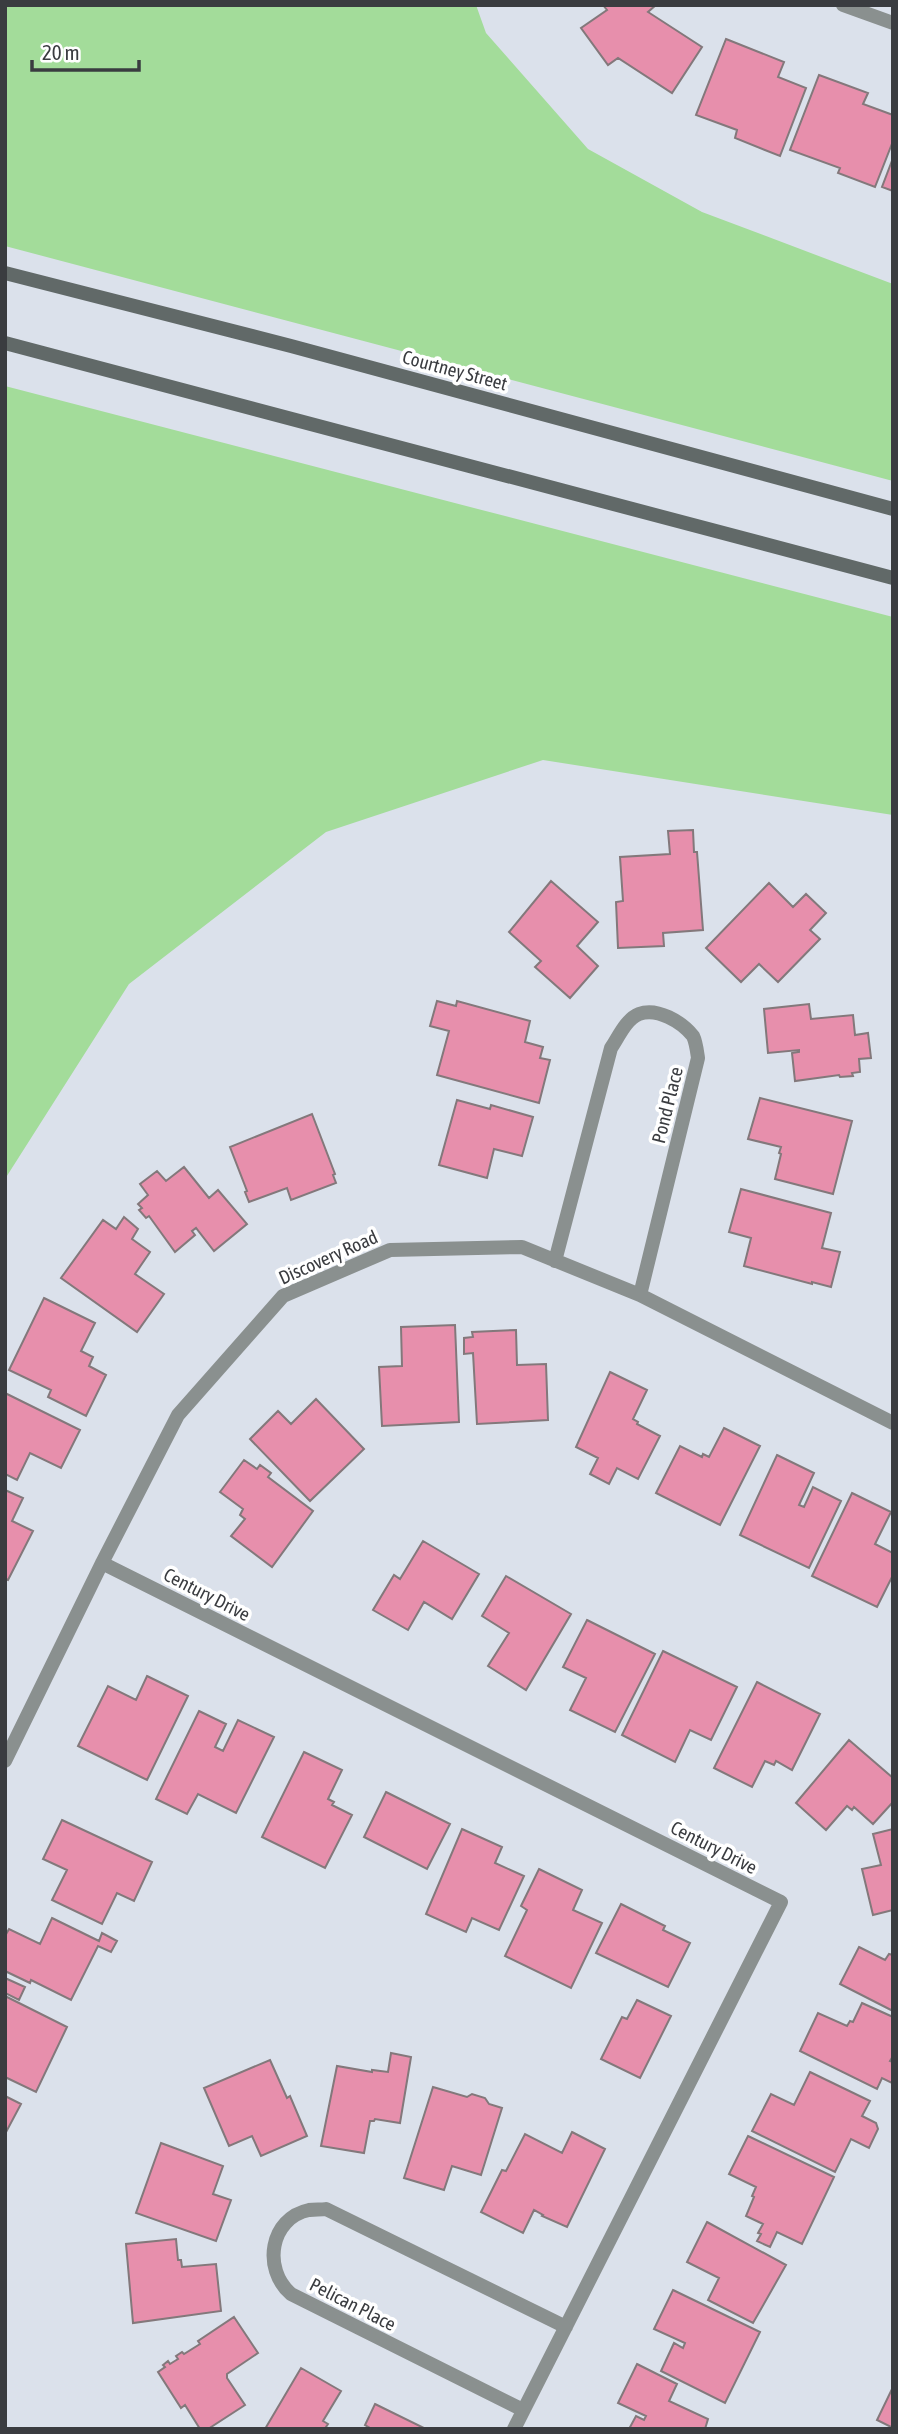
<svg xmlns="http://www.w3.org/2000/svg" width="898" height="2434" font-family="'Asap Condensed',sans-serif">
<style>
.green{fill:#a3dc9a}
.building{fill:#e78fac;stroke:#83787b;stroke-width:2}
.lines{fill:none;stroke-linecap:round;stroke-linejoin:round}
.street{stroke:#8a908f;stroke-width:14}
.secondary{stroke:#616968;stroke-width:14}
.labels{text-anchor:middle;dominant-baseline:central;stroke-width:7;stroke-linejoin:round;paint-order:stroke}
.street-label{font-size:19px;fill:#3a3c40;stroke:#fff}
</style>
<rect width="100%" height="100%" fill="#dbe1eb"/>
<!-- green -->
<path class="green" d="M5,5H476L486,33L588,149L702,212L893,284V481L5,246Z
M5,386L893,617V815L543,760L326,832L129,984L5,1179Z"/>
<!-- building -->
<path class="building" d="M603,5H656L648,12L702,47L672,93L618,58L608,65L581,28L607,10Z
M726,39L784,62L778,77L806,88L780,156L735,138L737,130L696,115Z
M819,75L868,93L863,104L893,115V141L875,187L838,173L840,168L790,150Z
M893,158V191L882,187Z
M693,830L694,852H697L703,930L663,933L664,946L618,948L616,902L623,901L620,857L670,854L668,831Z
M551,881L598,922L577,946L598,966L570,998L535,967L541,961L509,932Z
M769,883L793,907L806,894L826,913L810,930L820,939L778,982L759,964L741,982L706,948Z
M437,1001L456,1006L457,1001L530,1021L525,1042L543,1047L540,1058L550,1060L539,1103L437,1075L449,1031L430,1026Z
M809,1004L811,1019L853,1015L855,1035L868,1033L871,1058L859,1059L860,1072L852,1073L853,1076L840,1077L839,1075L795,1081L792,1053L799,1052V1050L768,1053L764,1009Z
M760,1098L852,1121L833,1194L775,1179L781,1154L779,1153L781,1147L748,1139Z
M457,1100L490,1109L491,1105L533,1117L522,1156L494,1149L487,1178L439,1165Z
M312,1114L335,1174L333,1175L336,1183L291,1200L287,1188L249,1202L245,1192L247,1191L230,1147Z
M184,1167L209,1198L218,1190L247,1224L214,1251L196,1228L192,1231L195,1235L175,1252L149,1216L146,1218L139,1210L142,1208L138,1204L148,1195L140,1184L157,1171L166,1181Z
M741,1189L831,1213L822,1248L840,1252L831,1287L812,1282V1284L744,1266L751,1238L729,1232Z
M124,1217L138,1229L132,1239L150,1252L135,1274L164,1294L137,1332L61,1278L103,1220L116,1229Z
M44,1298L95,1323L81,1351L93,1357L89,1366L106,1375L86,1416L48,1397L51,1390L9,1370Z
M455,1325L459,1422L382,1426L379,1367L402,1366L401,1327Z
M516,1330L517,1365L546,1364L548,1420L477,1424L473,1353L464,1354V1338L473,1337L472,1332Z
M610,1372L647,1390L633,1419L638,1422L637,1424L660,1436L638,1479L617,1468L609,1484L590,1474L598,1458L576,1447Z
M5,1393L80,1430L61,1468L30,1453L17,1480L5,1474Z
M316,1399L364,1449L310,1501L250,1439L278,1411L291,1424Z
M724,1428L760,1446L720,1525L656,1493L680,1446L702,1457L703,1454L709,1457Z
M777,1455L814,1473L799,1505L804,1507L813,1487L841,1501L809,1568L740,1535Z
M244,1460L257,1469L260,1465L271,1473L268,1477L313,1511L272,1567L231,1536L245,1519L240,1515L243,1509L220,1492Z
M5,1490L23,1498L12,1521L33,1531L8,1580L5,1579Z
M852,1493L891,1512L875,1544L893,1553V1575L877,1607L812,1576Z
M423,1541L479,1574L452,1619L424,1602L408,1630L373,1610L394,1575L400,1579Z
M506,1576L571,1614L526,1690L488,1666L509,1633L482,1616Z
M587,1620L655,1654L615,1732L570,1710L586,1678L563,1667Z
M663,1651L737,1687L711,1740L690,1730L675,1762L622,1735Z
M147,1676L188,1696L147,1780L78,1746L108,1686L136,1700Z
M757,1682L820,1714L792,1770L776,1761L774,1765L765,1761L752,1787L714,1768Z
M199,1711L226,1724L215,1747L223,1751L238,1720L274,1737L236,1813L198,1794L187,1814L156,1799Z
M849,1740L893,1778V1802L873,1824L854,1807L852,1810L847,1806L826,1830L796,1803Z
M304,1752L342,1770L328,1799L334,1802L332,1805L352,1815L325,1868L262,1837Z
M386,1792L450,1824L427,1869L364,1837Z
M62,1820L152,1862L134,1901L117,1893L102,1924L52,1900L67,1870L43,1859Z
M462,1829L502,1847L495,1863L524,1876L499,1930L472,1918L466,1932L426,1914Z
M893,1829V1910L873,1915L862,1869L881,1865L873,1834Z
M539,1869L582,1890L573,1910L602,1923L571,1988L505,1956L527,1910L521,1906Z
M621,1904L665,1926L663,1930L690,1943L668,1987L596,1953Z
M52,1918L99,1941L102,1933L117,1941L111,1952L98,1946L71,2000L31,1980L30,1983L5,1971V1936L9,1929L40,1944Z
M859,1947L885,1960L889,1954L893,1955V2011L840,1984Z
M5,1978L25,1987L19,2000L5,1993Z
M5,1996L67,2027L36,2092L5,2077Z
M637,2000L671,2016L640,2078L601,2059L622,2017L627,2019Z
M862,2003L893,2017V2056L890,2061L893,2062V2081L892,2083L882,2078L877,2089L800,2051L818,2013L847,2026L850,2021L853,2022Z
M391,2053L411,2057L400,2123L375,2119L374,2121H370L364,2153L321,2146L337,2066L372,2072V2070L388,2072Z
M270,2060L287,2098L290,2096L307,2136L261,2156L252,2136L229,2146L204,2088Z
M810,2072L870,2101L862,2116L876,2123L878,2129L869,2148L851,2139L835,2172L752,2131L771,2094L794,2105Z
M433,2087L467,2097L472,2094L485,2098L489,2104L502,2108L481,2175L452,2166L444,2190L404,2178Z
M5,2096L21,2104L5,2134Z
M572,2132L605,2149L567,2227L542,2216L543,2215L534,2210L523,2233L481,2212L502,2170L506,2171L525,2134L562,2153Z
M748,2136L834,2177L802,2244L777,2232L770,2247L757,2241L761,2234L758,2233L763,2224L746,2216L754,2197L752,2196L756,2187L729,2174Z
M161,2143L223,2166L213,2194L231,2200L216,2241L136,2213Z
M707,2222L786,2265L753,2323L708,2300L719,2278L687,2262Z
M176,2239L178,2260H181L182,2267L216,2264L221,2311L133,2323L126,2244Z
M673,2290L760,2332L725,2403L661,2371L674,2343L683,2348L685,2343L654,2329Z
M234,2317L258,2353L227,2374V2378L245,2405L208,2429H200L185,2405L181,2408L158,2372L165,2367L163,2365L168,2361L170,2364L178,2359L176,2356L182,2352L184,2354L200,2344L198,2341Z
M637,2364L677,2384L669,2401L708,2419L705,2429H629L636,2416L644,2420L646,2416L618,2403Z
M301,2368L341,2391L323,2421L328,2424L326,2427L329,2429H265Z
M893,2387V2428L877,2420Z
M375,2404L424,2428L423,2429H372L365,2425Z"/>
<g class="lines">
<!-- street -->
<path class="street" d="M843,5L893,23
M555,1261L611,1048C618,1038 626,1019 639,1014C657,1007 682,1022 693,1036C696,1042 697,1051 698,1058L640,1295
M102,1563L781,1902L514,2429
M5,1761L102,1563L178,1415L283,1296L390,1250L522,1247L640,1295L893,1423
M523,2410L291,2294C262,2269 270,2218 309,2210C315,2209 321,2210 326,2209L566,2327"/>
<!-- secondary -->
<path class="secondary" d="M5,273L291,346L893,509
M5,343L893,578"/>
</g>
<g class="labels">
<!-- street labels -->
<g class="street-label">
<text transform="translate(455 370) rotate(15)">Courtney Street</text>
<text transform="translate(667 1105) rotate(-76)">Pond Place</text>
<text transform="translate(328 1257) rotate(-24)">Discovery Road</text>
<text transform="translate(207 1594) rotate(27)">Century Drive</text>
<text transform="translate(714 1847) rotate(27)">Century Drive</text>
<text transform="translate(353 2304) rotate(27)">Pelican Place</text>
</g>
</g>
<!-- border -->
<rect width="898" height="2434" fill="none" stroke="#3a3c40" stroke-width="14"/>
<!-- scale -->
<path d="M32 60v10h107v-10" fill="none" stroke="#3a3c40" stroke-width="3.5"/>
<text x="42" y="60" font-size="21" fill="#3a3c40" stroke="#ffffff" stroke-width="5" paint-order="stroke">20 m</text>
</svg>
